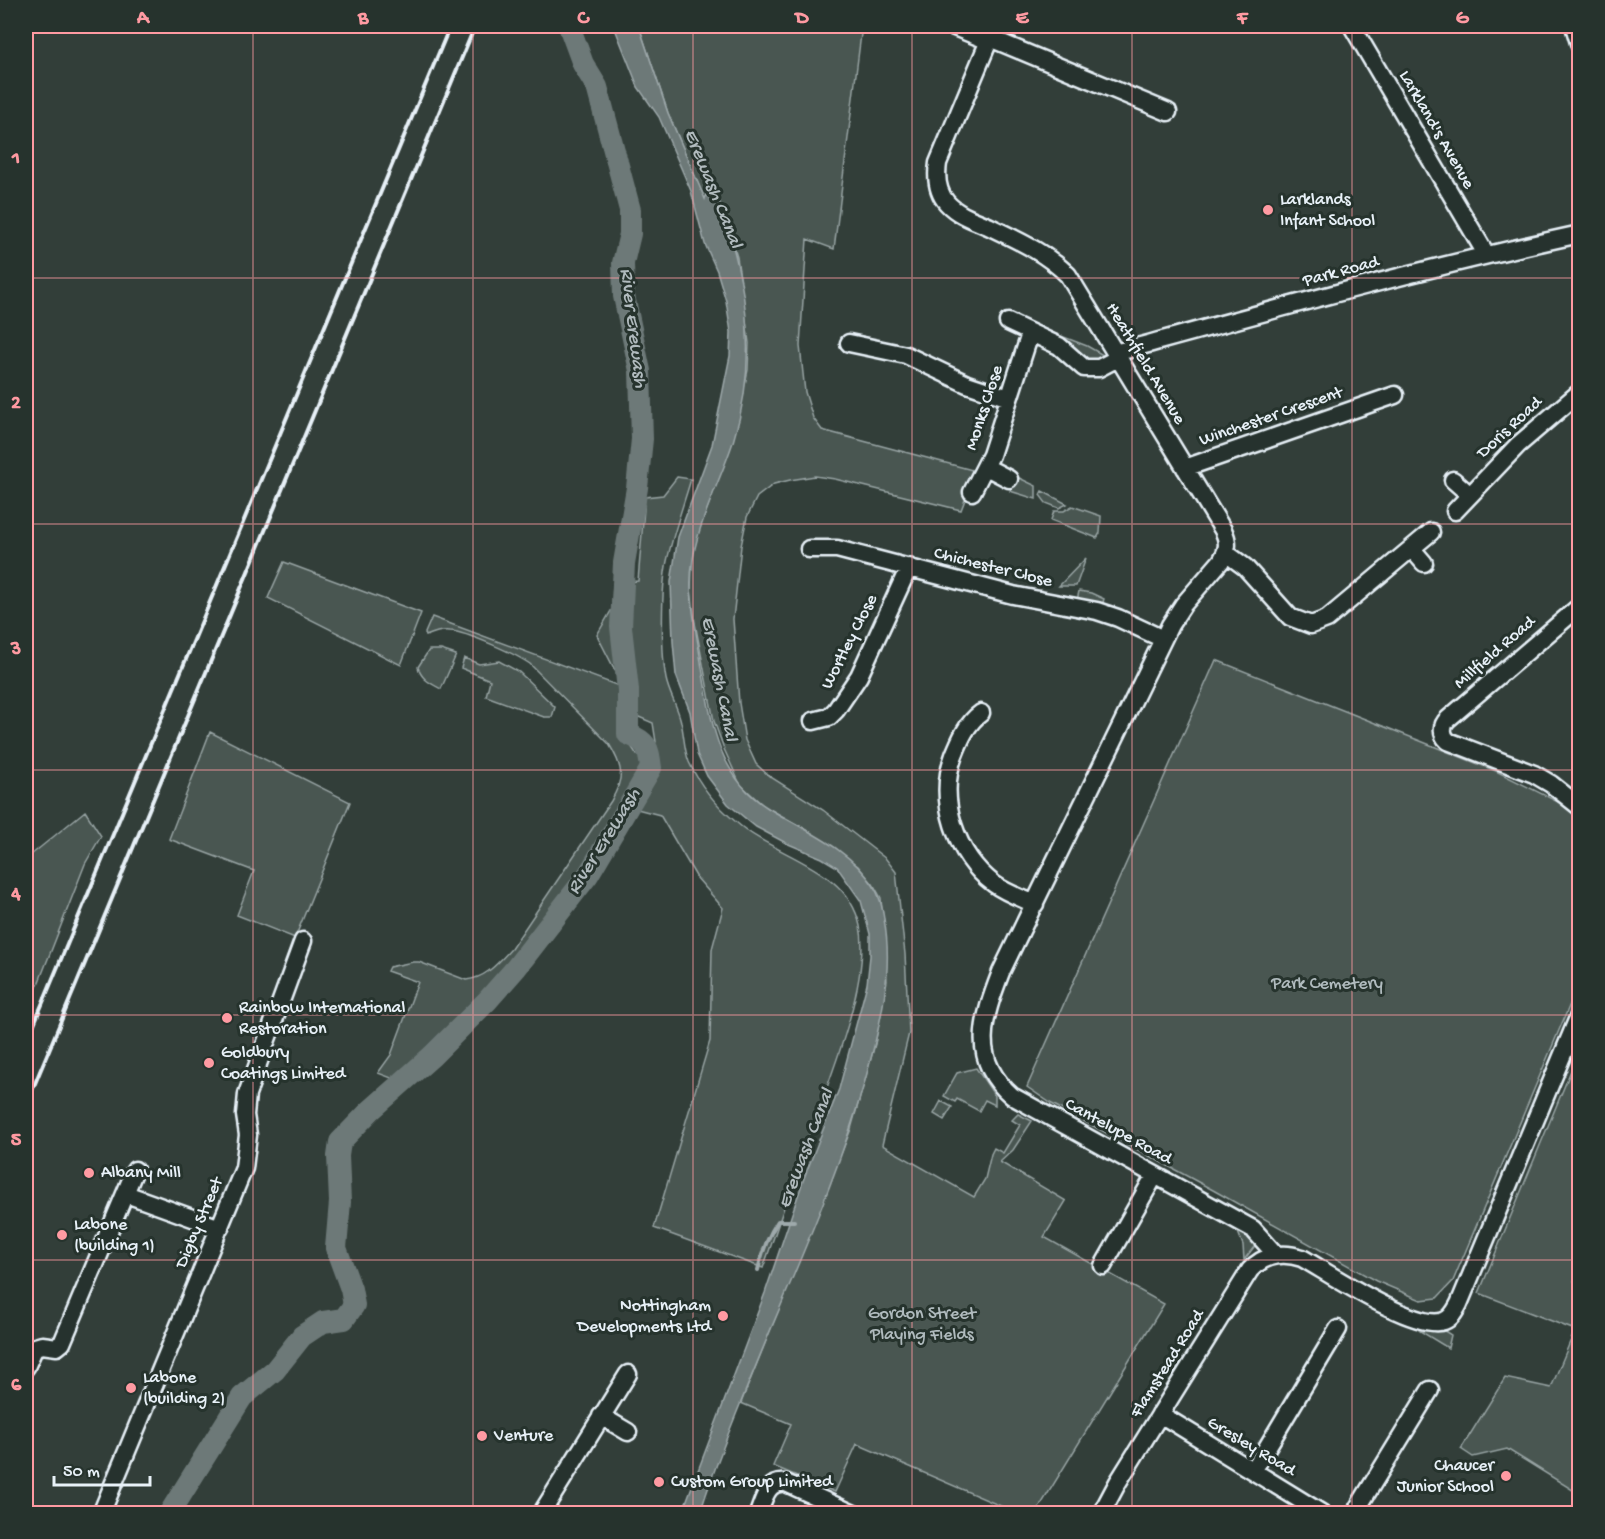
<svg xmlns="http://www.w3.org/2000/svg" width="1605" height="1539" font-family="'Gochi Hand',sans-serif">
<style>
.green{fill:#495651;stroke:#98a4a4;stroke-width:1.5;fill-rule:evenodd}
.water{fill:#6d7978;stroke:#9ea9ab;stroke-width:1.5}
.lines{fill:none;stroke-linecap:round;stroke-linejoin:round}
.stream{stroke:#9ea9ab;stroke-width:4}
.river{stroke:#6d7978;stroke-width:22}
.minor-casing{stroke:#e8f1f8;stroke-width:21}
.minor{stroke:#26332d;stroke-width:16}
.rail{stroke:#e8f1f8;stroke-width:4}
.grid{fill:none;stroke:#ff9aa2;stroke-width:1.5;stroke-opacity:0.55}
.poi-dot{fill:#ff9aa2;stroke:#26332d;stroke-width:2}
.labels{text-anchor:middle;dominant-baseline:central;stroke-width:6;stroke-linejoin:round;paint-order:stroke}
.street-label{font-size:18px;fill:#e8f1f8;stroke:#26332d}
.poi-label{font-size:18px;fill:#e8f1f8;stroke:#26332d;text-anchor:start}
.park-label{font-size:18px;fill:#b0bbbe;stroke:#26332d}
.water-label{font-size:20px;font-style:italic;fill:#b1bbbe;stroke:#26332d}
.neatline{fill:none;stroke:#ff9aa2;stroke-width:2}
.grid-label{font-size:20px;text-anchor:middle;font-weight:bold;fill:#ff9aa2}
</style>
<rect width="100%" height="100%" fill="#323e39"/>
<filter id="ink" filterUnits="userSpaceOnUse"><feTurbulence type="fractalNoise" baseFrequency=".0167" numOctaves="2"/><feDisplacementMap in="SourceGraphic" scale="12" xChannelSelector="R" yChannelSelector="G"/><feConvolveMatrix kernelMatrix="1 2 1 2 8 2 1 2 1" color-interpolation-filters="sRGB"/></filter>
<g filter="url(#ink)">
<!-- green -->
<path class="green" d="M639,26H862L834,249L807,239L800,346L805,392L813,418L822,430L976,471L961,510L835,479L815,476L790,480L774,484L757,497L747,517L741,546L733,619L739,703L745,740L756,764L769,776L823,810L886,859L896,872L905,954L909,1033L882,1145L974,1197L985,1179L991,1154L994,1148L1003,1153L1020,1125L1012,1120L1018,1114L1032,1121L1013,1150L1000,1162L1066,1201L1044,1237L1164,1304L1036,1513H1017L857,1444L835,1492L773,1466L791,1424L741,1403L851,1129L875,1044L887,981L881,898L873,884L858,866L807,830L764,806L740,784L724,749L714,721L695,623L691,589L692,562L696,538L733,440L748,370L749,343L737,257L714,186L708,189L705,200L668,113Z
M1056,334L1087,346L1103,355L1099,361L1088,364L1065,345Z
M677,477L691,479C683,506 673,534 667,561C661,588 661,652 666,679C669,694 678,707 681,722C684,734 684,750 689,762C699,784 717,806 736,822C776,858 847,866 860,926C872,981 825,1091 806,1144C791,1185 778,1227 763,1268L654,1228L710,1041L712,949L723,908L697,878L660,815L622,805L561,901L523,949L492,985L394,1079L378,1073L391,1055L418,982L387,971L389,967L413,962H419L466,980C486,978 498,963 511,949L611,801C625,777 623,767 609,744L530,664C516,654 467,632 450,631C442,630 433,633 426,636L425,633L432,617L624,688L597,635L612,609L613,583L638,581L645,497L663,495ZM625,711L653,723L656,742L637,755L625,737Z
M1017,477L1036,486V499L1010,491Z
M1042,491L1067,504L1059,508L1046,503L1040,495Z
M1072,506L1101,516L1100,533L1097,538L1051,520L1054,511H1064Z
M1086,558L1076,586H1059Z
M284,562L421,613L401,665L268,598Z
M1079,591L1091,593L1104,599L1102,606L1077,601Z
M429,650H441L456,655L441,689C430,683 421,679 418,667Z
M464,658L479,664L499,661L519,672L555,707L552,717H544L486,696L490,680L461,668Z
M1216,660L1496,771L1568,807L1574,812L1579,821V983L1453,1281L1437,1298L1421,1300L1376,1281L1213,1190L1052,1104L1027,1087Z
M210,732L350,802L295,938L237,915L254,871L169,839Z
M85,811L101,836L85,864L26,1015V859Z
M1579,1051L1580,1266L1574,1281L1580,1283L1579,1494L1507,1449L1473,1457L1461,1449L1505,1378L1551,1388L1575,1330L1479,1293Z
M976,1068L995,1096V1105L985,1100L979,1111L957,1099L955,1102L944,1096L957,1073Z
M941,1101L952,1107L944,1120L934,1114Z
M1236,1227L1254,1241V1247L1244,1260L1243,1245Z
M1443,1330L1451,1335L1448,1348L1420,1331Z"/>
<!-- water -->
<path class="water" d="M614,26H639L668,113L705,199L708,189L714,186C745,272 761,353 733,442C717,491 689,536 691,589C692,615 698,642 702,668C711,721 718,777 768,808C805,831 848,847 873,885C880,896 882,906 884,919C894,972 880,1026 866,1077C841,1166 804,1251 768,1336C744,1395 719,1453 700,1513H682L765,1293L804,1178L839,1089L867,984L870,956V934L861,901L837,867L822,858L786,843L756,827L728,804L707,776L697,754L690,712L676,675L673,642L671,582L678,537L712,445L730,356L731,332L726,301L717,271L705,244L691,191L659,117L638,87Z"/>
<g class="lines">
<!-- stream -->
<path class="stream" d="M758,1270C762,1252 767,1237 778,1221H794"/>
<!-- river -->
<path class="river" d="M169,1514L242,1397L275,1370L302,1336L323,1322L344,1319L354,1305L351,1289L336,1248L340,1202L338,1156L340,1142L370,1111L432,1056L487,1001L516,968L588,875L651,768C648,747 648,742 628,734V690L621,627L624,563L637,488L642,439L640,371L624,296L623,263L630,234V210L597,87L583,64L569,26"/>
<!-- minor casing -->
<g class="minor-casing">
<path id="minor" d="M952,26L989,41
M995,26L938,163C936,177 937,192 947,203C958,215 974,220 988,226C1017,240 1045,252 1068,275L1223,530C1229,542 1228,550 1221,561L1183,605L1170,625L1001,972C983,1019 969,1059 1012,1096L1242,1223L1253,1229L1276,1255
M1352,26L1486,254
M1574,26L1580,46
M990,38L1168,112
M1008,322L1059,346L1084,368H1099L1118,358
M849,343L906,355L967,384L1009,398
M1115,353C1269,311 1423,268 1580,234
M986,467L1009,479
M1185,468L1395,395
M1453,480L1470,495
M972,492L991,455L1030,334
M1455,511L1518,445L1580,392
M809,549H837L1013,595L1097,611L1118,618L1163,639
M1412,549L1424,563
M1226,553L1245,567L1290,617L1311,625L1327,619L1431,532
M1580,606L1448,719C1441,725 1441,735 1448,741L1534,774L1551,784L1580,807
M981,713C967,723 960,740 954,755C937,800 956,855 994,884C1006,893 1021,898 1035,904
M813,721L829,717L836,710L859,676L909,567
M126,1194L220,1228
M1103,1266L1155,1175
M26,1367L35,1347L42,1345L57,1347L62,1343L135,1170
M1160,1414L1323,1514
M601,1416L628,1432
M1253,1471L1338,1329
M101,1514L244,1168L248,1135L245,1115L247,1094L303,941
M541,1514L628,1374
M758,1514C764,1499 767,1480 786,1483L854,1514
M1101,1514L1118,1482L1250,1270C1264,1255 1282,1251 1302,1258C1329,1273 1416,1332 1444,1321C1452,1318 1455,1311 1459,1304L1580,1013
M1354,1514L1430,1390"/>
</g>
<!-- minor -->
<use href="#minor" class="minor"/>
<!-- rail -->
<path class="rail" d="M26,1043L450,26
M26,1105L475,26"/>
</g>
</g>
<!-- grid -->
<path class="grid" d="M253,26V1514M473,26V1514M693,26V1514M912,26V1514M1132,26V1514M1352,26V1514M26,278H1580M26,524H1580M26,770H1580M26,1015H1580M26,1260H1580"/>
<!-- markers -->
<g class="poi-dot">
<circle cx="1268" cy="210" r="6"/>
<circle cx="227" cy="1018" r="6"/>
<circle cx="209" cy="1063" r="6"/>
<circle cx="89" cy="1173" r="6"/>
<circle cx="62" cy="1235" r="6"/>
<circle cx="723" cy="1316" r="6"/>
<circle cx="131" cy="1388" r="6"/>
<circle cx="482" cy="1436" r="6"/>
<circle cx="1506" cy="1476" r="6"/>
<circle cx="659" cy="1482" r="6"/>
</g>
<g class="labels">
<!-- street labels -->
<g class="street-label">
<text transform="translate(1436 130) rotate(60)">Larkland's Avenue</text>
<text transform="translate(1341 272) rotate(-15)">Park Road</text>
<text transform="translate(1145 364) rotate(59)">Heathfield Avenue</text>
<text transform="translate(985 408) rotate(-72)">Monks Close</text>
<text transform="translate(1271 417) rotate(-19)">Winchester Crescent</text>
<text transform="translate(1510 428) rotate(-43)">Doris Road</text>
<text transform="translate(993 568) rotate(14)">Chichester Close</text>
<text transform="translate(850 642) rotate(-63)">Wortley Close</text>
<text transform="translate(1495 653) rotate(-41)">Millfield Road</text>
<text transform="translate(1118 1132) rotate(29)">Cantelupe Road</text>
<text transform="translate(200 1223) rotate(-67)">Digby Street</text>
<text transform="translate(1168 1364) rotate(-58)">Flamstead Road</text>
<text transform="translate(1251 1447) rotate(31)">Gresley Road</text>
</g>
<!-- poi labels -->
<g class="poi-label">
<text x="1280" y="200">Larklands<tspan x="1280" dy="21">Infant School</tspan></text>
<text x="239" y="1008">Rainbow International<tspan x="239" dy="21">Restoration</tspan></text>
<text x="221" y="1053">Goldbury<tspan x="221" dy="21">Coatings Limited</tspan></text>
<text x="101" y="1173">Albany Mill</text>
<text x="74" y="1225">Labone<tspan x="74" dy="21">(building 1)</tspan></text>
<text x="711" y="1306" text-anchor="end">Nottingham<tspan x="711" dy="21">Developments Ltd</tspan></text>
<text x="143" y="1378">Labone<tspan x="143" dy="21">(building 2)</tspan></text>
<text x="494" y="1436">Venture</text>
<text x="1494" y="1466" text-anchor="end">Chaucer<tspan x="1494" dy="21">Junior School</tspan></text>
<text x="671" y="1482">Custom Group Limited</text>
</g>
<!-- park labels -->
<g class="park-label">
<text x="1327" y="984">Park Cemetery</text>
<text x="922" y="1314">Gordon Street<tspan x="922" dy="21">Playing Fields</tspan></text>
</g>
<!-- water labels -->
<g class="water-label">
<text transform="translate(712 189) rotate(68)">Erewash Canal</text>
<text transform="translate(632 328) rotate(83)">River Erewash</text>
<text transform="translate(718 679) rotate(79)">Erewash Canal</text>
<text transform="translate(605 842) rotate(-58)">River Erewash</text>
<text transform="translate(807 1149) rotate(-69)">Erewash Canal</text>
</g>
</g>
<!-- margin -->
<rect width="1605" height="1539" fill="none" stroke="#26332d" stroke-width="66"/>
<!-- scale -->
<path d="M54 1476v9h96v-9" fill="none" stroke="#e8f1f8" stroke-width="3"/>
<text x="63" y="1476" font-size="18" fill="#e8f1f8" stroke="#26332d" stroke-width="4.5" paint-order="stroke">50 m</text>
<rect x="33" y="33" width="1539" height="1473" class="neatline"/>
<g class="grid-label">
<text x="143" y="23">A</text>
<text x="363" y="23">B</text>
<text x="583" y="23">C</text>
<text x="802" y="23">D</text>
<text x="1022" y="23">E</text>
<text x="1242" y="23">F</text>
<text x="1462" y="23">G</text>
<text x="16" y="163">1</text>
<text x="16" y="408">2</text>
<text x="16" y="654">3</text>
<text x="16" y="899">4</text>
<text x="16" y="1145">5</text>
<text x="16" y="1390">6</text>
</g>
</svg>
